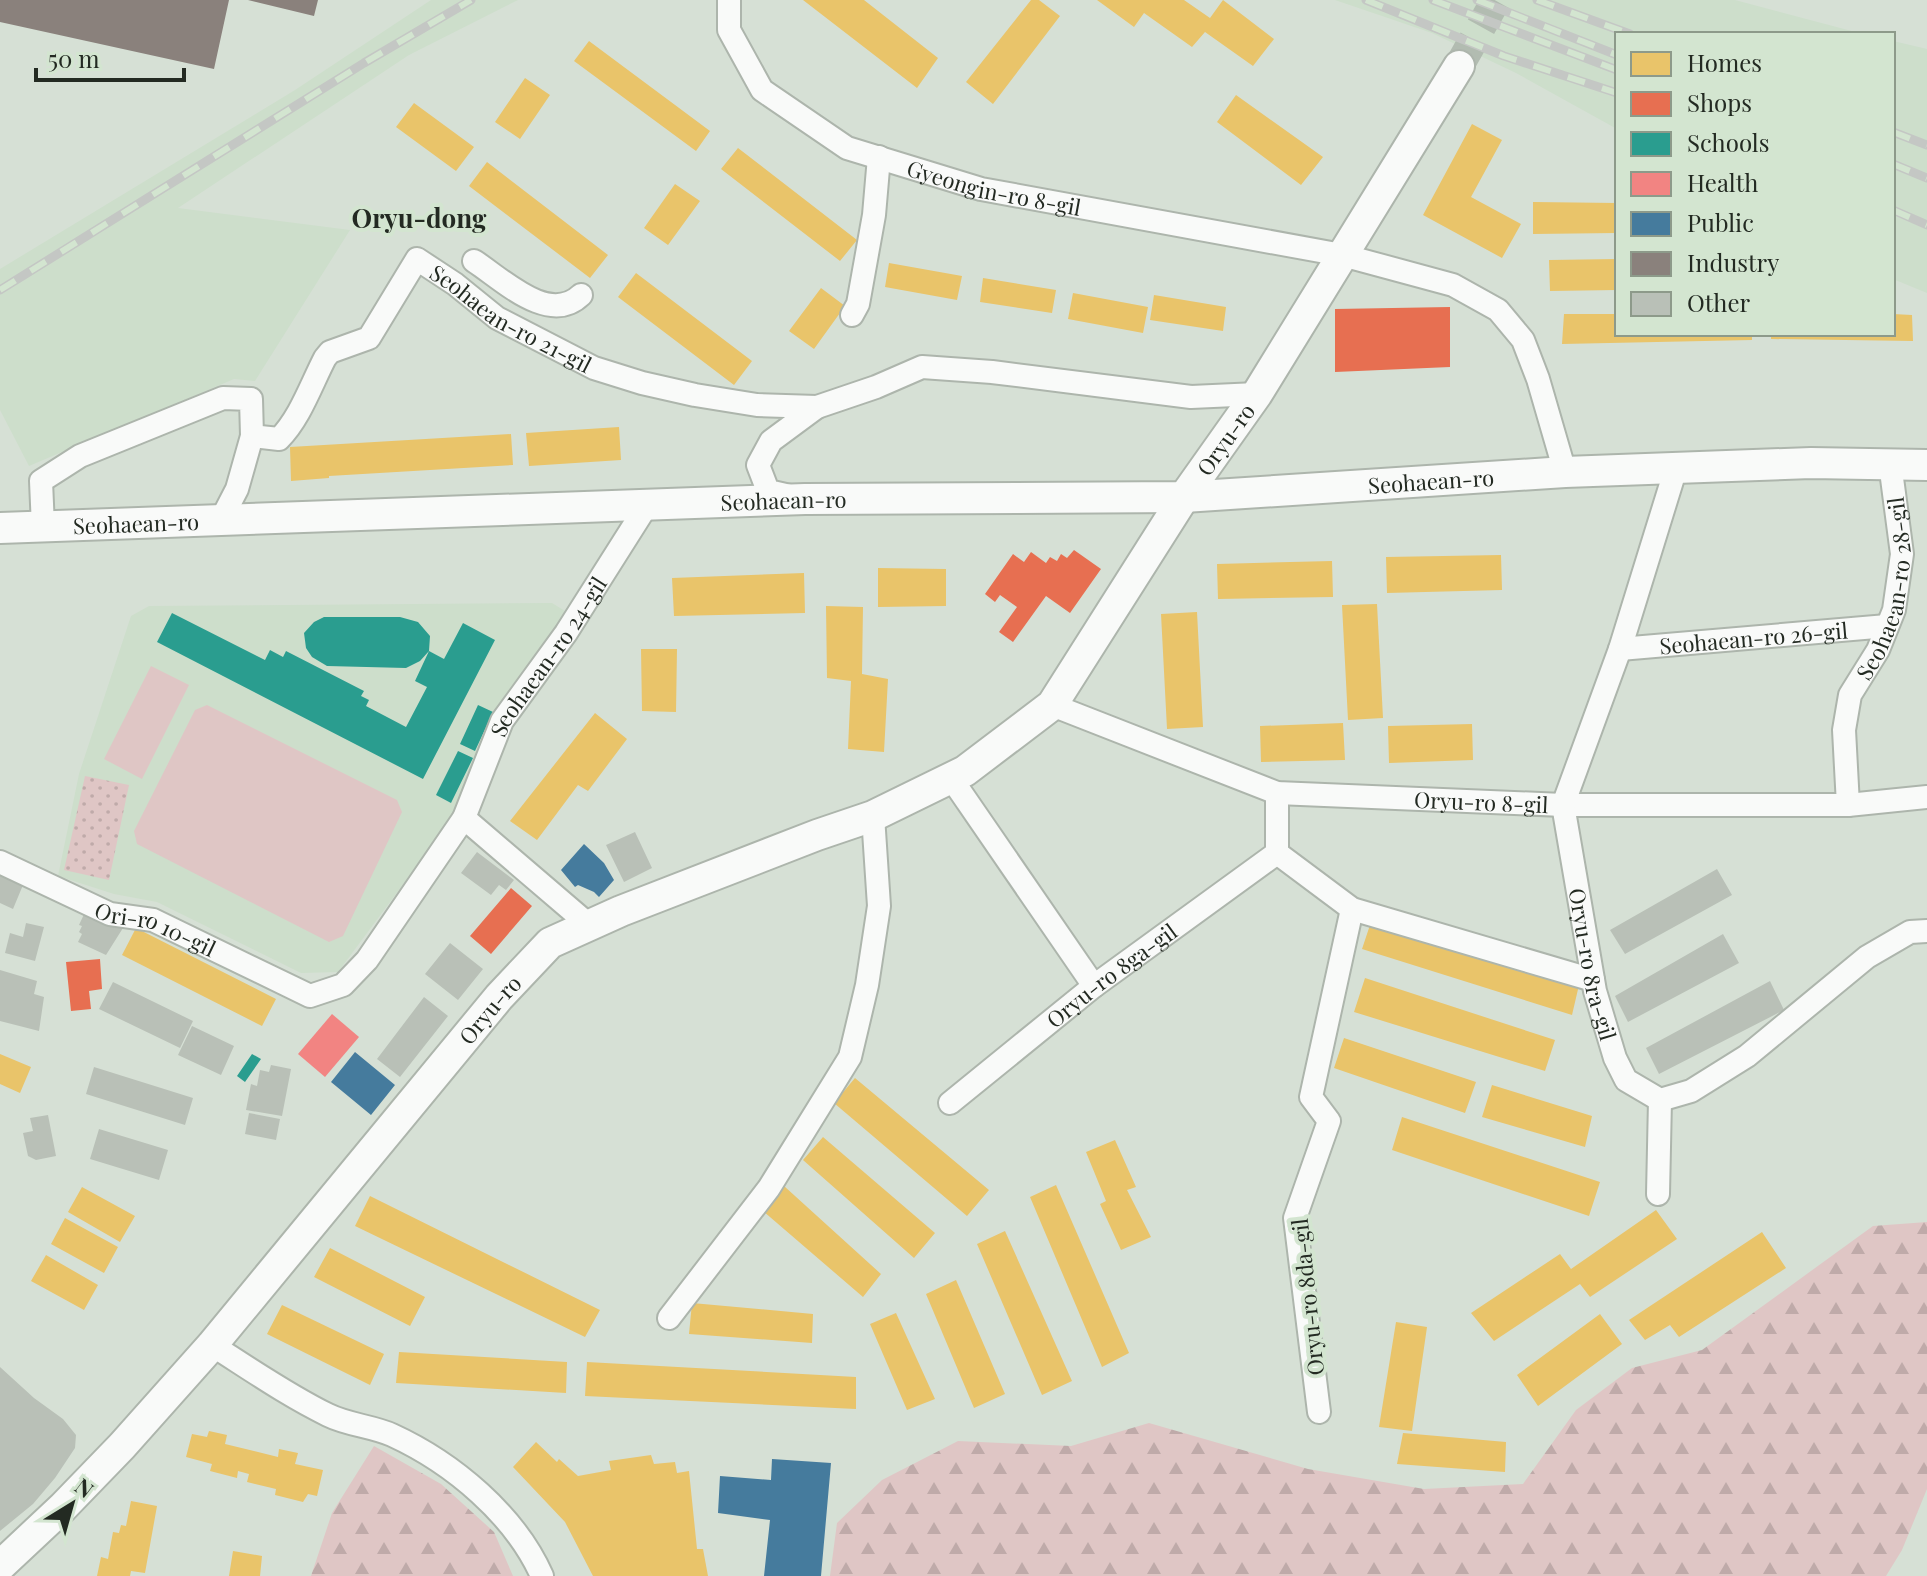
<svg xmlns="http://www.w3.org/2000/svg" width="1927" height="1576" font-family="'Playfair Display',serif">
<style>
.built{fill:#cddecb}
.green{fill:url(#green-dots)}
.forest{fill:url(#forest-firs)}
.pitch{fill:#dfc6c5}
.homes{fill:#e9c46a}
.shops{fill:#e76f51}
.schools{fill:#2a9d8f}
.health{fill:#f28482}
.public{fill:#457b9d}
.industry{fill:#8a817c}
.building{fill:#b9c0b7}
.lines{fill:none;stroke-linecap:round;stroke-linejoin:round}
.secondary-tunnel{stroke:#b2bcb1;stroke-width:30;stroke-dasharray:30 15;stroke-linecap:butt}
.minor-casing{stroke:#adb5ac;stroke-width:26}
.secondary-casing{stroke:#adb5ac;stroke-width:34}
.minor{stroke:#f9faf9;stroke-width:22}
.secondary{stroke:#f9faf9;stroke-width:30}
.rail-casing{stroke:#c4c7c4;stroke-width:9}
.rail{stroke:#d3e5d0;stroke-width:6;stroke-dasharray:18;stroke-linecap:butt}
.labels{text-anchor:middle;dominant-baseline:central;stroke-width:8;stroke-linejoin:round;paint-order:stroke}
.street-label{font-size:22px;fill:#232a22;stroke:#d3e5d0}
.quarter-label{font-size:26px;font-weight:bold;fill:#232a22;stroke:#d3e5d0}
</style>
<defs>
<pattern id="green-dots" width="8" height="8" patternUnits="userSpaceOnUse" patternTransform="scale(2)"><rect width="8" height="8" fill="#dfc6c5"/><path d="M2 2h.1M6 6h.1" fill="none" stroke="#bfaaa9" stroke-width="1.8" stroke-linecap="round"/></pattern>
<pattern id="forest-firs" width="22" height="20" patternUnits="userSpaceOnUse" patternTransform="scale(2)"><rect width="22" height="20" fill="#dfc6c5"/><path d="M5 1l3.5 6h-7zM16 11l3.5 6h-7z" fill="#bfaaa9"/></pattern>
</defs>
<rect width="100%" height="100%" fill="#d6e0d5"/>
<!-- built -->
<path class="built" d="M431,0H518L409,55L178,208L350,230L255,381L234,379L29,466L0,410V269L295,90Z
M1335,0H1735L1863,34H1617V129L1516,73L1432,33Z
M1893,41L1927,49V293L1893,279Z
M552,603L565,611L498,723L454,816L338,972L301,973L157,902L114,894L58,876L79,774L131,616L149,606Z"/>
<!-- green -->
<path class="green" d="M85,776L129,785L109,880L64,870Z"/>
<!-- forest -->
<path class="forest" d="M1927,1222V1489L1902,1550L1886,1576H830L837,1523L882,1480L958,1441L1071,1446L1149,1423L1308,1469L1424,1489L1523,1484L1576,1410L1632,1368L1702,1350L1873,1226Z
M374,1446L441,1484L494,1532L513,1576H311L332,1513Z"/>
<!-- pitch -->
<path class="pitch" d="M151,666L189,685L142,779L104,759Z
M207,705L397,800L402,812L343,936L329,942L137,844L134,831L195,710Z"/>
<!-- homes -->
<path class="homes" d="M803,0H864L938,58L917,88Z
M1031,0H1039L1060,16L993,104L966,82Z
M1097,0H1184L1210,18L1223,0L1274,39L1253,66L1205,32L1192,47L1144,13L1134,27Z
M589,41L710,131L696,151L574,61Z
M525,78L550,95L520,139L495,122Z
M1236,95L1323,157L1301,185L1217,122Z
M414,103L474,147L456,171L396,127Z
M1472,124L1502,140L1471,197L1521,224L1502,258L1423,215Z
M738,148L857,240L840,261L721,169Z
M487,162L608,255L590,278L469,186Z
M675,184L700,201L668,245L644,228Z
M1533,202L1617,203V233L1533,234Z
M1617,259V290L1550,291L1549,260Z
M889,263L962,276L957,300L885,287Z
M636,273L752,361L734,385L618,297Z
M983,278L1056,290L1052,313L980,302Z
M821,288L845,306L814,349L789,331Z
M1073,293L1148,307L1143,333L1068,319Z
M1154,295L1226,307L1223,331L1150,320Z
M1564,314H1617V334H1752V340L1562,344Z
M1893,314L1912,315L1913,341L1771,339V334H1893Z
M619,427L621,460L529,466L526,433Z
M511,434L513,465L329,476V478L291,481L290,447Z
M1501,555L1502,590L1387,593L1386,557Z
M1332,561L1333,597L1218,599L1217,564Z
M878,568L946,569V606L878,607Z
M804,573L805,613L674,616L672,578Z
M1377,604L1383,718L1348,720L1342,605Z
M826,606L863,607L862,674L888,679L884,752L848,749L851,681L827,678Z
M1197,612L1203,727L1167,729L1161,614Z
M641,649H677L676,712L642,711Z
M595,713L627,739L588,791L578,785L537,840L510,821Z
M1343,723L1345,760L1261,762L1260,726Z
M1472,724L1473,760L1389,763L1388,726Z
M1371,922L1579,985L1572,1015L1362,949Z
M136,928L276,999L262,1026L122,955Z
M1365,978L1555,1040L1545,1071L1354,1012Z
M1344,1038L1476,1082L1465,1113L1334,1068Z
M0,1054L31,1067L20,1093L0,1084Z
M855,1078L989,1190L967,1216L834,1103Z
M1492,1085L1592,1116L1585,1147L1482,1117Z
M1402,1117L1600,1182L1589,1216L1392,1150Z
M823,1137L935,1233L914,1258L803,1160Z
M1115,1140L1136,1187L1127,1190L1151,1237L1121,1250L1100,1204L1106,1201L1086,1152Z
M1056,1185L1129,1353L1102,1367L1030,1197Z
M784,1186L881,1274L863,1297L763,1211Z
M82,1187L135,1216L120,1242L68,1212Z
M370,1196L600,1310L585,1337L355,1226Z
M1656,1210L1677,1239L1590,1297L1580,1284L1494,1341L1471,1313L1560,1254L1571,1269Z
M65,1218L118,1247L104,1273L51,1244Z
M1005,1231L1072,1381L1042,1395L977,1244Z
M1762,1232L1786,1268L1679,1337L1670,1325L1645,1340L1629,1320Z
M330,1248L425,1297L410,1326L314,1277Z
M46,1255L98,1285L84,1310L31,1281Z
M956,1280L1005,1394L974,1408L926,1294Z
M692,1303L813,1314L812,1343L689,1334Z
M282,1305L384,1354L370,1385L267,1334Z
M896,1313L935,1399L907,1410L870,1324Z
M1600,1314L1622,1344L1538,1406L1517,1375Z
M1396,1322L1427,1327L1412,1431L1379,1427Z
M399,1352L567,1362L566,1393L396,1383Z
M587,1362L856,1377V1409L585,1396Z
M209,1431L227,1435L225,1444L278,1457L279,1449L298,1453L295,1464L323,1470L317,1496L308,1494L303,1502L275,1495L276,1489L247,1482L249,1474L238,1471L237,1478L210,1471L212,1464L186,1457L192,1434L207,1437Z
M1403,1433L1506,1442L1505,1472L1397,1464Z
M536,1442L557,1462L559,1459L578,1476L611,1470L609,1461L651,1455L654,1464L675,1462L677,1473L689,1471L697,1549H703L708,1576H593L565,1522L513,1467Z
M131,1501L157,1506L145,1573L131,1571L130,1576H97L101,1557L108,1559L113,1532L119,1533L121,1525L126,1526Z
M233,1551L262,1556L260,1576H229Z"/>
<!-- shops -->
<path class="shops" d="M1450,307V367L1335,372V309Z
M1074,550L1101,569L1070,613L1046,596L1013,642L999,632L1017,607L1000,595L995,602L985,594L1013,554L1024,562L1031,552L1046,563L1050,557L1057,561L1061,554L1067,558Z
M511,888L532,906L491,954L470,936Z
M100,959L102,989L89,991L91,1009L71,1011L66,962Z"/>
<!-- schools -->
<path class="schools" d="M172,613L265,660L270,650L283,657L286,651L364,691L361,696L369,700L366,706L406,727L427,687L415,681L429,651L444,659L463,623L495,640L423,779L157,642Z
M324,617H400L418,622L430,636L429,651L420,661L406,668L327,666L312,657L306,648L304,633L314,622Z
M478,705L493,712L475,751L460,744Z
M458,751L473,758L451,803L436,795Z
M252,1054L261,1059L245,1082L237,1076Z"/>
<!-- health -->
<path class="health" d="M332,1014L359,1037L325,1077L298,1054Z"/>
<!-- public -->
<path class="public" d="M584,844L604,863L614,880L599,897L594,892L578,885L575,887L561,870Z
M355,1052L395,1085L371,1115L331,1082Z
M772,1459L831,1463L821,1576H764L770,1520L718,1513L720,1476L771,1480Z"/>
<!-- industry -->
<path class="industry" d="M0,0H229L214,69L0,22Z
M248,0H318L314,16Z"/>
<!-- building -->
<path class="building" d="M635,832L652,868L624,882L606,845Z
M477,852L514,880L506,890L499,885L491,895L461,873Z
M1717,869L1732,895L1625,954L1610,930Z
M0,874L23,885L13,909L0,903Z
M86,910L123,928L106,955L78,942L82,934L79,932L82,926L79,925Z
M26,923L44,927L35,961L5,953L10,933L23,937Z
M1723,934L1739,963L1628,1022L1615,996Z
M450,943L483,969L458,1000L425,974Z
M0,970L37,981L34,994L44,997L39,1031L0,1021Z
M1770,981L1784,1010L1659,1074L1646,1048Z
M113,982L193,1021L180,1048L99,1009Z
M424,997L448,1016L400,1077L377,1059Z
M192,1026L234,1046L221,1075L178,1055Z
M271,1065L291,1069L282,1116L246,1110L251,1084L257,1086L260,1070L269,1072Z
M94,1067L193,1098L185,1125L86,1094Z
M249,1113L280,1119L276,1140L245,1134Z
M48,1115L56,1156L36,1160L28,1156L23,1133L33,1131L30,1118Z
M99,1129L168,1150L159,1180L90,1159Z
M0,1367L34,1398L63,1419L76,1435L75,1448L55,1478L33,1504L0,1531Z"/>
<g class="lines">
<!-- secondary-tunnel -->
<path class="secondary-tunnel" d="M1459,66L1496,0"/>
<!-- minor casing -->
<g class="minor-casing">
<g id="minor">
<path id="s1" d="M729,0V30L762,90L847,148L981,189L1342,255L1453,285L1498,310L1523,340L1538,379L1565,472"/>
<path d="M474,261C502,279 549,326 581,295"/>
<path d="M852,315L858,304L874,215L879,157"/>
<path d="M817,407L876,387L922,367L992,372L1191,397L1257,394"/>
<path id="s2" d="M221,520L237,489L252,436L279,439C300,418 311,385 325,358L330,352L369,338L417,259L455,284L497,318L594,368L642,383L695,395L757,405L817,407L771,441L758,465L768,491L790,496"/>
<path d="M43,527L41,481L80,456L223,398L251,399L252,436"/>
<path id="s3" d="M1620,649L1887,626"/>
<path id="s4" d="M1052,705L1277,793L1563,805H1848L1927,797"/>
<path d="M951,778L1094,986"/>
<path d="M1277,793V853L1352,909L1593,980"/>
<path id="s5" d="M1563,805L1595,991L1615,1058L1626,1080L1660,1100L1691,1091L1747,1056L1867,957L1910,932L1927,931"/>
<path d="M1563,805L1620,649L1676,468"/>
<path id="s6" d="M1848,805L1844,730L1850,695L1878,650L1894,610L1902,554L1890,463"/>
<path d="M464,818L589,925"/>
<path id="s7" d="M0,862L110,914L153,920L310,996L343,985L367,960L464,818L502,721L566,633L647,505"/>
<path id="s8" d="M950,1103L1094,986L1277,853"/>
<path d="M1658,1194L1660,1100"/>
<path d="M669,1318L769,1188L850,1057L867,985L879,906L873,816"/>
<path d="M212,1345C250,1369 287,1395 328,1415C348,1425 372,1426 392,1435C453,1463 515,1515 542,1576"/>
<path d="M1319,1412L1295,1218L1329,1121L1311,1097L1352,909"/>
</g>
</g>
<!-- secondary casing -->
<g class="secondary-casing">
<g id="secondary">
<path id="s9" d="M0,528L805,499L1184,497L1565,472L1811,463L1927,465"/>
<path id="s10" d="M0,1566L63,1507L122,1446L212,1345L499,997L550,943L621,911L817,835L873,816L965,771L1052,705L1184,497L1257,394L1459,66"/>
</g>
</g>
<!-- minor -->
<use href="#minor" class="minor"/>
<!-- secondary -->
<use href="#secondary" class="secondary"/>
<!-- rail casing -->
<g class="rail-casing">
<path id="rail" d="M1366,0L1504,56L1617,93
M1433,0L1617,70
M1477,0L1617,55
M1537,0L1630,34
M1893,132L1927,145
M1893,164L1927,178
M1893,210L1927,225
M0,290L364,63L471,0"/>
</g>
<!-- rail -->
<use href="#rail" class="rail"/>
</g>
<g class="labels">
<!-- street labels -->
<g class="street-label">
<text stroke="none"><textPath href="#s1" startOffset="354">Gyeongin-ro 8-gil</textPath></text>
<text stroke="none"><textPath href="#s2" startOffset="464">Seohaean-ro 21-gil</textPath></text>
<text stroke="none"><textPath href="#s10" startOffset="1708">Oryu-ro</textPath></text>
<text stroke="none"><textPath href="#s9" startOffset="1432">Seohaean-ro</textPath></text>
<text stroke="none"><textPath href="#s9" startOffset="784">Seohaean-ro</textPath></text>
<text stroke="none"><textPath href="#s9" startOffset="136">Seohaean-ro</textPath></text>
<text stroke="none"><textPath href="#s6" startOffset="226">Seohaean-ro 28-gil</textPath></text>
<text stroke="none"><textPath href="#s3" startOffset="134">Seohaean-ro 26-gil</textPath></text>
<text stroke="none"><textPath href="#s7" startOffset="764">Seohaean-ro 24-gil</textPath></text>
<text stroke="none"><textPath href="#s4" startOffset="446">Oryu-ro 8-gil</textPath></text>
<text stroke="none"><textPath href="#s7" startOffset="170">Ori-ro 10-gil</textPath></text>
<text stroke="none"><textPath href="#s5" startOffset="162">Oryu-ro 8ra-gil</textPath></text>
<text stroke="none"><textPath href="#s8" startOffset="206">Oryu-ro 8ga-gil</textPath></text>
<text stroke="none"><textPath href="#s10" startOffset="742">Oryu-ro</textPath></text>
<text transform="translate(1307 1297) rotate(-96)">Oryu-ro 8da-gil</text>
</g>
<!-- quarter labels -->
<g class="quarter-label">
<text x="419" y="217">Oryu-dong</text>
</g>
</g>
<!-- legend -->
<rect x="1615" y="32" width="280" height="304" fill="#d3e5d0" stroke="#8d9a8a" stroke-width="2"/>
<rect x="1631" y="52" width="40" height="24" fill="#e9c46a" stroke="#8d9a8a" stroke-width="2"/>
<text x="1687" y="72" font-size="24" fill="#232a22">Homes</text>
<rect x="1631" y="92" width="40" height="24" fill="#e76f51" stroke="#8d9a8a" stroke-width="2"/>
<text x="1687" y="112" font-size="24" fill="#232a22">Shops</text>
<rect x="1631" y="132" width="40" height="24" fill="#2a9d8f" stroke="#8d9a8a" stroke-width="2"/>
<text x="1687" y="152" font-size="24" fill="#232a22">Schools</text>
<rect x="1631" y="172" width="40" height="24" fill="#f28482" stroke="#8d9a8a" stroke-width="2"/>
<text x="1687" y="192" font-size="24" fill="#232a22">Health</text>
<rect x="1631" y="212" width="40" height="24" fill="#457b9d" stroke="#8d9a8a" stroke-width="2"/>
<text x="1687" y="232" font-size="24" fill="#232a22">Public</text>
<rect x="1631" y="252" width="40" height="24" fill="#8a817c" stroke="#8d9a8a" stroke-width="2"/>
<text x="1687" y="272" font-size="24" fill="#232a22">Industry</text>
<rect x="1631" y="292" width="40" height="24" fill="#b9c0b7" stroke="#8d9a8a" stroke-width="2"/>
<text x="1687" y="312" font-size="24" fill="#232a22">Other</text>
<!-- north arrow -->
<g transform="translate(72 1504) rotate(37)" stroke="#d3e5d0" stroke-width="6" paint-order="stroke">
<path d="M0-6L14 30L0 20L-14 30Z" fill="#232a22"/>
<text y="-12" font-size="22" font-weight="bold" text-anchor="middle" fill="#232a22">N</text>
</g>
<!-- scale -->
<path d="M36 68v12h148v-12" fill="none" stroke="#232a22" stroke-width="4"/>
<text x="48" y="68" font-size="24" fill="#232a22" stroke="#d3e5d0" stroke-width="6" paint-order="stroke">50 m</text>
</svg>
